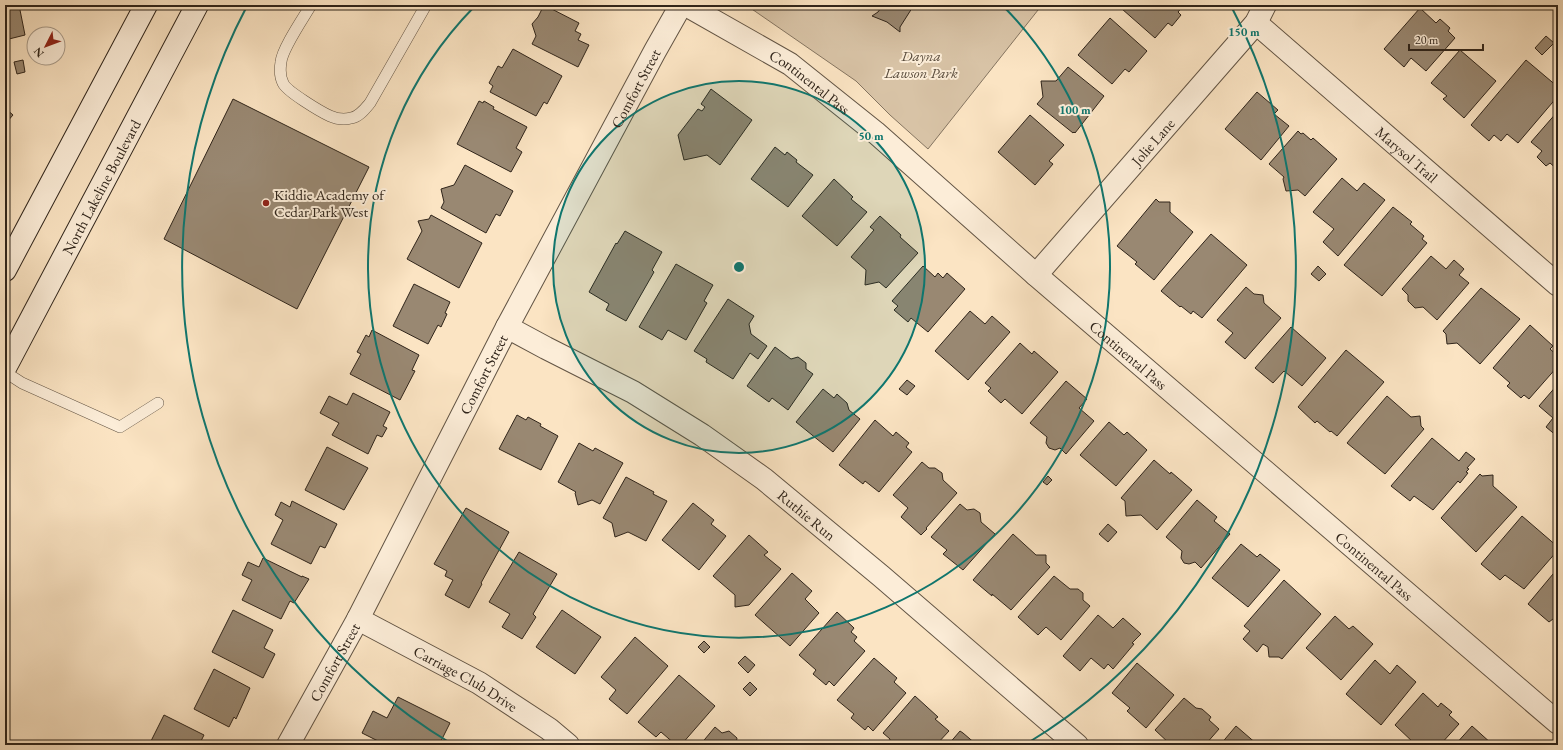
<svg xmlns="http://www.w3.org/2000/svg" width="1563" height="750" font-family="'EB Garamond',serif">
<style>
.green{fill:#d8c3a6;stroke:#847460}
.building{fill:#998872;stroke:#2f241a}
.lines{fill:none;stroke-linecap:round;stroke-linejoin:round}
.service-casing{stroke:#625444;stroke-width:12}
.minor-casing{stroke:#625444;stroke-width:24}
.tertiary-casing{stroke:#625444;stroke-width:24}
.secondary-casing{stroke:#2f241a;stroke-width:24}
.service{stroke:#fcedd8;stroke-width:11}
.minor{stroke:#fcedd8;stroke-width:22}
.tertiary{stroke:#fcedd8;stroke-width:22}
.secondary{stroke:#fcedd8;stroke-width:22}
.ring{fill:none;stroke:#0f766e;stroke-width:2}
.poi-dot{fill:#8f2418;stroke:#fcedd8;stroke-width:1.5}
.labels{text-anchor:middle;dominant-baseline:central;stroke-width:4;stroke-linejoin:round;paint-order:stroke}
.park-label{font-size:15px;font-style:italic;fill:#594c3d;stroke:#fcedd8}
.street-label{font-size:15px;fill:#2f241a;stroke:#fcedd8}
.poi-label{font-size:15px;fill:#2f241a;stroke:#fcedd8;text-anchor:start}
.centre{fill:#0f766e;stroke:#fcedd8;stroke-width:2}
.ring-label{font-size:12px;text-anchor:middle;font-weight:bold;fill:#0f766e;stroke:#fcedd8;stroke-width:4;stroke-linejoin:round;paint-order:stroke}
</style>
<rect width="100%" height="100%" fill="#fbe4c3"/>
<filter id="stains"><feTurbulence type="fractalNoise" baseFrequency=".005" numOctaves="4"/><feColorMatrix values="0 0 0 0 .2 0 0 0 0 .09 0 0 0 0 .02 0 0 0 .5 -.17"/></filter>
<radialGradient id="worn" r=".72"><stop offset=".6" stop-color="#630" stop-opacity="0"/><stop offset="1" stop-color="#630" stop-opacity=".3"/></radialGradient>
<!-- green -->
<path class="green" d="M746,5H1042L928,149L890,115L856,81Z"/>
<!-- building -->
<path class="building" d="M5,5H19L25,35L5,40Z
M544,5L579,23L575,31L581,34L578,40L589,45L578,67L532,44L536,36L532,24L538,17Z
M883,5H914L900,27V32L887,22L872,16L878,12Z
M1125,5H1184L1178,12L1181,15L1172,26L1168,23L1155,38L1122,9Z
M1420,8L1436,23L1440,19L1450,28L1448,31L1455,38L1426,71L1411,58L1404,67L1384,49Z
M1110,18L1147,51L1129,72L1125,69L1112,84L1078,55Z
M1546,36L1554,43L1542,55L1535,48Z
M513,49L562,76L547,104L544,102L536,116L490,92L493,86L489,83L498,66L502,68Z
M1460,50L1496,81L1464,118L1443,99L1447,96L1431,83Z
M23,60L25,72L17,74L14,62Z
M1526,60L1558,87V96L1518,143L1507,134L1501,141L1494,135L1489,141L1471,125Z
M1068,67L1104,96L1075,133L1074,132L1073,133L1037,104L1043,97L1041,81H1056Z
M711,89L752,120L720,165L707,155L684,160L678,135L698,109L702,111L705,107L701,104Z
M1257,92L1278,110L1274,114L1289,126L1261,160L1225,129Z
M233,99L369,167L297,309L164,239Z
M479,101L483,103L484,101L494,107L493,109L527,127L516,148L522,152L511,172L457,144Z
M5,108L13,115L5,124Z
M1558,111V170L1550,163L1546,166L1537,157L1542,151L1531,142Z
M1030,115L1064,145L1049,161L1053,164L1035,185L998,152Z
M1298,131L1301,134L1303,133L1311,140L1313,138L1337,159L1305,196L1298,190L1286,191L1283,179L1284,177L1269,164Z
M775,147L785,155L787,152L797,160L796,162L813,175L788,207L751,179Z
M465,165L513,191L500,216L496,214L486,233L441,208L444,202L441,189L454,185Z
M1342,178L1357,191L1364,183L1385,200L1338,256L1323,242L1334,229L1313,212Z
M834,179L853,197L851,199L867,212L837,246L802,216Z
M1156,199L1159,202H1170V212L1193,232L1154,280L1135,264L1137,262L1117,246Z
M1393,207L1412,222L1410,224L1424,236L1422,239L1427,243L1382,296L1344,265Z
M431,215L482,243L459,288L407,259L422,231L418,221L429,219Z
M880,216L901,235L900,237L918,253L886,288L879,282L865,285L866,270L851,257L874,230L870,227Z
M625,231L662,252L652,270L654,272L626,321L606,310L609,304L589,292L616,243L617,244Z
M1211,234L1247,265L1202,318L1193,311L1191,314L1181,306L1180,307L1161,291Z
M1431,256L1446,269L1454,260L1464,269L1459,275L1469,283L1437,320L1423,307L1415,308L1408,301V295L1402,289Z
M676,264L713,285L704,301L707,303L686,340L668,330L662,340L639,327Z
M923,266L935,277L938,273L943,278L947,273L965,289L928,332L911,318L908,322L894,310L898,306L892,301Z
M1318,266L1326,274L1319,281L1311,274Z
M414,284L450,302L445,313L447,314L441,327L438,325L428,344L393,326Z
M1246,287L1254,294L1263,295L1264,303L1281,318L1245,359L1225,342L1233,333L1217,320Z
M1481,288L1520,319L1480,364L1457,343L1447,344L1446,334L1443,331Z
M728,299L754,316L749,324L751,334L767,346L758,359L750,353L733,379L706,362L707,359L694,351Z
M970,311L985,324L992,316L1010,332L968,380L935,351Z
M1530,325L1553,346L1550,349L1558,356V366L1529,399L1524,395L1521,398L1507,386L1510,383L1493,368Z
M1291,327L1326,358L1302,386L1284,371L1273,383L1255,368Z
M372,330L419,355L412,370L415,371L400,400L350,374L361,354L357,352L366,335L369,337Z
M1020,343L1032,354L1034,351L1058,372L1022,414L1005,399L1001,403L988,391L991,388L985,383Z
M775,347L791,359L798,357L806,363V369L813,374L788,410L772,398L769,402L747,386Z
M1346,350L1384,382L1337,436L1331,431L1330,432L1317,421L1315,423L1298,407Z
M907,380L915,386L907,395L899,389Z
M1066,381L1087,399L1079,408L1094,421L1066,454L1060,448L1055,450L1049,448L1046,443L1047,437L1030,423Z
M1558,384V437L1546,427L1553,418L1539,406Z
M823,389L834,398L837,394L838,395L847,403L849,410L860,419L833,452L796,422Z
M353,393L390,412L383,426L387,428L382,437L377,435L368,454L332,435L339,423L320,413L329,396L347,405Z
M1387,396L1411,417L1420,416L1421,426L1424,429L1385,474L1347,443Z
M517,415L526,420L528,417L541,424L540,426L558,436L541,470L499,449Z
M875,420L893,436L896,432L909,443L906,447L912,452L879,492L865,481L863,484L839,465Z
M1109,422L1124,435L1127,432L1147,450L1116,486L1080,455Z
M1432,438L1459,461L1466,452L1475,459L1467,468L1469,469L1466,472L1468,473L1460,483L1458,481L1433,510L1414,496L1410,501L1391,486Z
M579,443L593,451L595,448L623,463L600,504L592,500L578,505L575,493L576,492L558,482Z
M327,447L368,468L344,510L305,490Z
M1154,460L1170,474L1171,472L1192,490L1157,530L1141,515L1126,516L1125,501L1121,498Z
M922,462L929,468H935L942,473L943,480L957,493L926,528L927,529L921,535L901,517L908,508L893,495Z
M1480,474L1482,476L1493,475V486L1517,507L1476,552L1441,518Z
M1048,476L1052,480L1047,485L1043,482Z
M626,477L654,492L653,494L667,501L646,541L628,532L615,537L612,523L603,518Z
M1197,500L1217,517L1214,521L1230,534L1201,568L1195,562L1189,564L1184,563L1181,558L1182,551L1166,537Z
M292,501L337,524L325,548L320,546L311,564L271,544L283,520L275,515L281,502L290,507Z
M693,503L714,520L711,524L726,536L699,570L662,540Z
M960,504L967,510L974,509L980,513L981,522L995,534L963,570L943,554L947,550L931,537Z
M466,508L509,532L481,583L482,584L469,608L445,595L453,580L445,576L447,571L434,564Z
M1522,516L1558,547V550L1524,589L1505,575L1500,580L1481,564Z
M1108,524L1117,532L1108,542L1099,534Z
M1013,534L1036,555H1046V563L1050,567L1011,610L992,594V596L973,580Z
M749,535L768,552L764,555L781,569L749,605L735,607V595L713,576Z
M1241,544L1257,557L1260,554L1280,570L1248,607L1212,578Z
M519,552L557,574L533,614L536,617L522,639L502,627L510,614L489,602Z
M263,558L302,577V576L309,579L294,603L290,601L281,619L242,600L252,580L242,575L248,562L259,567Z
M1558,568V623L1553,619L1549,622L1528,604Z
M792,573L812,591L805,599L819,613L790,646L755,615Z
M1054,576L1070,589H1078L1083,593V600L1090,606L1061,640L1046,627L1038,635L1018,617Z
M1284,580L1321,614L1282,659L1279,657H1269L1268,647L1263,644L1257,652L1243,639L1250,631L1244,626Z
M233,610L273,630L264,648L275,654L263,678L212,652Z
M562,610L601,637L575,674L536,647Z
M837,612L854,628L851,632L857,637L854,641L865,651L834,686L829,681L826,685L813,674L816,670L799,655Z
M1098,615L1113,628L1123,618L1141,634L1132,643L1134,644L1113,669L1108,664L1104,669L1091,658L1080,671L1063,656Z
M1335,616L1349,629L1353,626L1373,644L1341,680L1306,648Z
M635,637L668,666L627,714L609,699L616,690L601,677Z
M704,641L710,647L704,653L698,647Z
M745,656L755,665L748,673L738,663Z
M874,658L897,678L894,682L906,693L873,731L868,726L865,730L851,718L854,714L837,700Z
M1375,660L1390,674L1397,665L1416,682L1381,725L1346,694Z
M1137,663L1174,695L1146,728L1127,711L1130,708L1112,693Z
M214,669L250,688L236,719L234,717L229,727L194,709Z
M679,675L715,706L681,745H676L661,732L656,737L638,722Z
M750,682L757,689L750,696L743,689Z
M1423,693L1438,707L1441,703L1452,712L1449,715L1459,724L1440,745H1416L1395,725Z
M915,696L938,717L935,719L949,731L936,745H889L890,739L883,733Z
M398,697L450,723L439,745H395L388,741L386,745L362,733L373,711L387,718Z
M1184,698L1196,708L1202,709L1211,717L1209,720L1219,729L1205,745H1169L1170,744L1155,730Z
M164,715L204,735L199,745H149Z
M1236,726L1258,745H1220Z
M1472,726L1492,744L1491,745H1455Z
M715,727L722,733L729,731L737,738L736,745H700Z
M960,731L963,733L977,745H948Z"/>
<g class="lines">
<!-- service casing -->
<g class="service-casing">
<path id="service" d="M311,5C304,17 282,49 281,62C280,68 280,77 283,83C286,91 321,112 330,116C337,119 344,120 351,118C359,117 365,109 370,103L426,5
M5,372L22,383L120,427L158,403"/>
</g>
<!-- minor casing -->
<g class="minor-casing">
<g id="minor">
<path id="s1" d="M1256,23L1558,285"/>
<path id="s2" d="M1036,275L1256,23L1265,5"/>
<path id="s3" d="M507,327L546,348L633,392L702,435L764,479L881,576L1077,745"/>
<path id="s4" d="M358,619L479,683L549,729L568,745"/>
<path id="s5" d="M288,745L358,619L507,327L655,51L681,5"/>
</g>
</g>
<!-- tertiary casing -->
<g class="tertiary-casing">
<g id="tertiary">
<path id="s6" d="M686,5L790,64L875,132L1036,275L1558,723"/>
</g>
</g>
<!-- secondary casing -->
<g class="secondary-casing">
<g id="secondary">
<path d="M5,270L146,5"/>
<path id="s7" d="M5,368L197,5"/>
</g>
</g>
<!-- service -->
<use href="#service" class="service"/>
<!-- minor -->
<use href="#minor" class="minor"/>
<!-- tertiary -->
<use href="#tertiary" class="tertiary"/>
<!-- secondary -->
<use href="#secondary" class="secondary"/>
</g>
<!-- distance rings -->
<circle cx="739" cy="267" r="186" fill="#0f766e" fill-opacity=".12"/>
<g class="ring">
<circle cx="739" cy="267" r="186"/>
<path d="M1004 7A371 371 0 1 1 474 7"/>
<path d="M452 744A557 557 0 0 1 247 6M1231 6A557 557 0 0 1 1026 744"/>
</g>
<!-- markers -->
<circle class="poi-dot" cx="266" cy="203" r="4"/>
<g class="labels">
<!-- park labels -->
<g class="park-label">
<text x="921" y="55">Dayna<tspan x="921" dy="17">Lawson Park</tspan></text>
</g>
<!-- street labels -->
<g class="street-label">
<text stroke="none"><textPath href="#s6" startOffset="146">Continental Pass</textPath></text>
<text stroke="none"><textPath href="#s5" startOffset="743">Comfort Street</textPath></text>
<text stroke="none"><textPath href="#s2" startOffset="177">Jolie Lane</textPath></text>
<text stroke="none"><textPath href="#s1" startOffset="200">Marysol Trail</textPath></text>
<text stroke="none"><textPath href="#s7" startOffset="205">North Lakeline Boulevard</textPath></text>
<text stroke="none"><textPath href="#s6" startOffset="566">Continental Pass</textPath></text>
<text stroke="none"><textPath href="#s5" startOffset="419">Comfort Street</textPath></text>
<text stroke="none"><textPath href="#s3" startOffset="355">Ruthie Run</textPath></text>
<text stroke="none"><textPath href="#s6" startOffset="890">Continental Pass</textPath></text>
<text stroke="none"><textPath href="#s5" startOffset="95">Comfort Street</textPath></text>
<text stroke="none"><textPath href="#s4" startOffset="123">Carriage Club Drive</textPath></text>
</g>
<!-- poi labels -->
<g class="poi-label">
<text x="274" y="194">Kiddie Academy of<tspan x="274" dy="17">Cedar Park West</tspan></text>
</g>
</g>
<circle cx="739" cy="267" r="6" class="centre"/>
<g class="ring-label">
<text x="1244" y="36">150 m</text>
<text x="1075" y="114">100 m</text>
<text x="871" y="140">50 m</text>
</g>
<!-- margin -->
<rect width="1563" height="750" fill="none" stroke="#fbe4c3" stroke-width="20"/>
<rect x="6" y="6" width="1551" height="738" fill="none" stroke="#2f241a" stroke-width="2"/>
<rect x="10" y="10" width="1543" height="730" fill="none" stroke="#2f241a"/>
<!-- north arrow -->
<g transform="translate(46 46) rotate(228)"><circle r="19" fill="#fcedd8" stroke="#aa9d8c"/>
<path d="M0-3L7 15L0 10L-7 15Z" fill="#8f2418"/>
<text y="-6" font-size="11" font-weight="bold" text-anchor="middle" fill="#2f241a">N</text>
</g>
<!-- scale -->
<path d="M1409 44v6h74v-6" fill="none" stroke="#2f241a" stroke-width="2"/>
<text x="1415" y="44" font-size="12" fill="#2f241a" stroke="#fcedd8" stroke-width="3" paint-order="stroke">20 m</text>
<rect width="100%" height="100%" filter="url(#stains)"/>
<rect width="100%" height="100%" fill="url(#worn)"/>
</svg>
